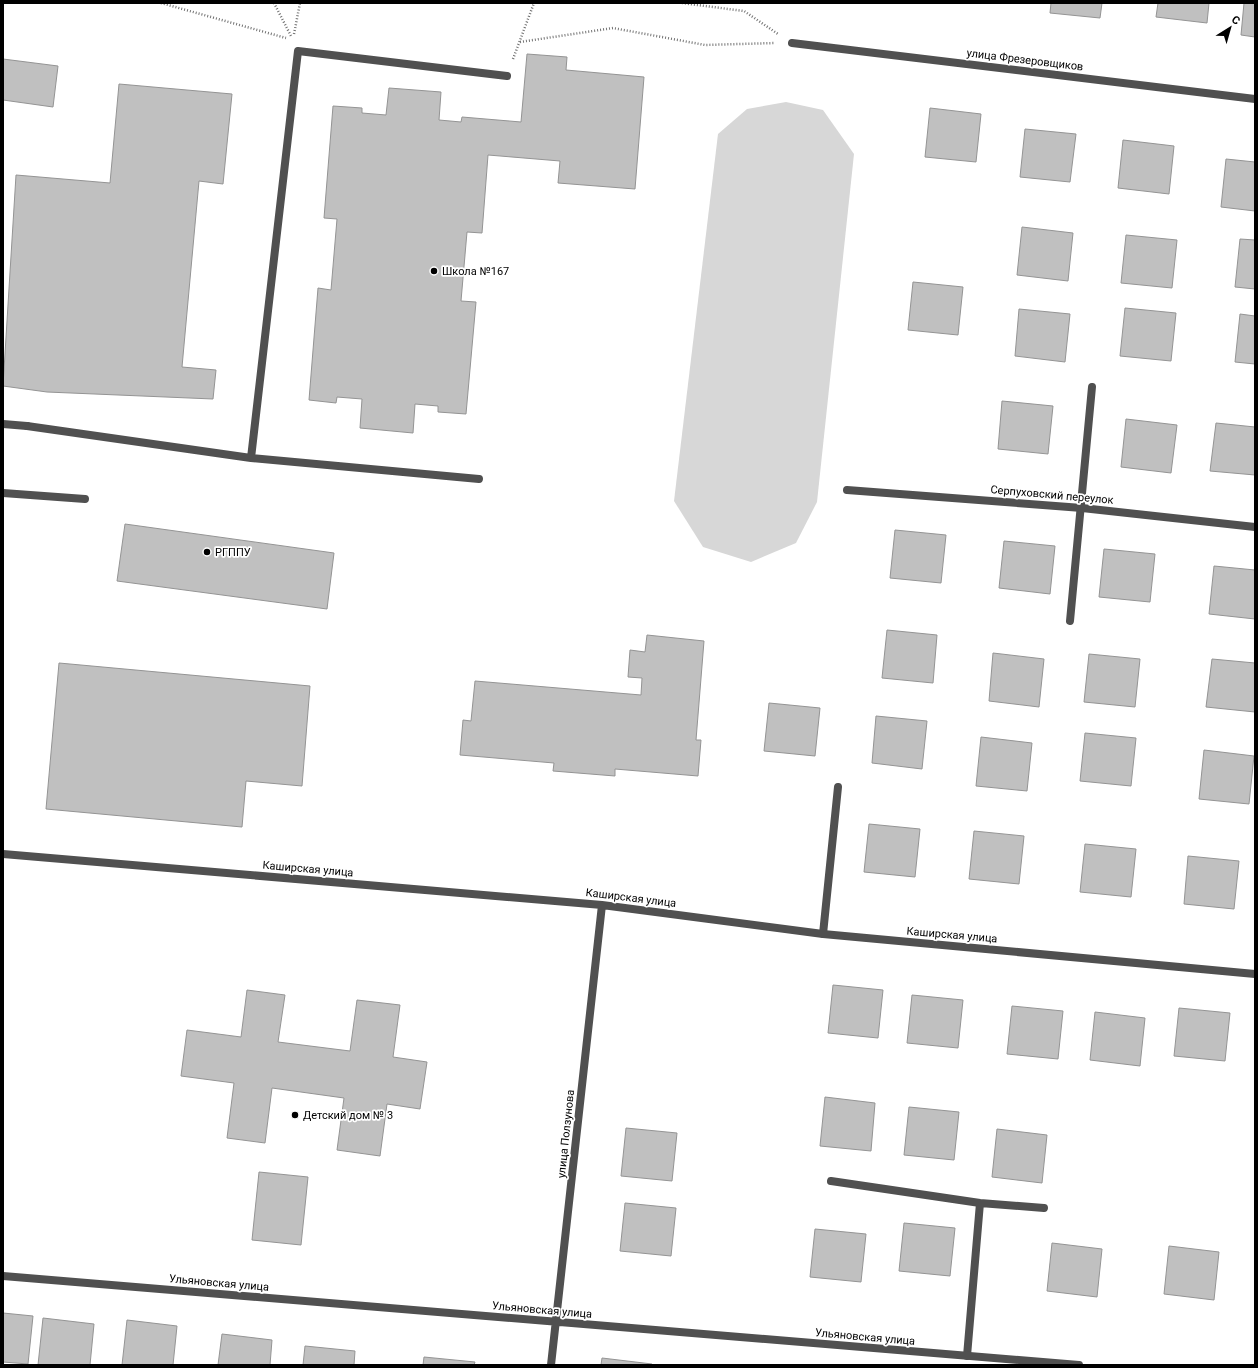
<svg xmlns="http://www.w3.org/2000/svg" width="1258" height="1368" font-family="Roboto,sans-serif">
<style>
.green{fill:#d7d7d7}
.building{fill:#c0c0c0;stroke:#949494}
.lines{fill:none;stroke-linecap:round;stroke-linejoin:round}
.path{stroke:#727272;stroke-width:2.5;stroke-dasharray:1 2;stroke-linecap:butt}
.service{stroke:#505050;stroke-width:8}
.minor{stroke:#505050;stroke-width:8}
.poi-dot{fill:#000;stroke:#fff;stroke-width:1.5}
.labels{text-anchor:middle;dominant-baseline:central;stroke-width:3.5;stroke-linejoin:round;paint-order:stroke}
.street-label{font-size:11px;fill:#000;stroke:#fff}
.poi-label{font-size:11px;fill:#000;stroke:#fff;text-anchor:start}
</style>
<rect width="100%" height="100%" fill="#fff"/>
<!-- green -->
<path class="green" d="M786,102L823,110L854,154L817,502L796,543L751,562L703,547L674,501L718,134L747,109Z"/>
<!-- building -->
<path class="building" d="M1051,3H1102L1100,18L1050,13Z
M1158,3H1209L1207,23L1156,17Z
M1244,3H1255V37L1241,35Z
M527,54L567,57L566,70L644,77L635,189L558,183L560,161L488,155L482,233L467,232L461,301L476,302L466,414L438,412V406L415,404L413,433L360,428L362,399L337,397L336,403L309,400L318,288L331,290L337,219L324,218L333,106L362,108V113L386,115L389,88L441,92L439,120L461,122L462,117L521,122Z
M3,59L58,66L53,107L3,100Z
M119,84L232,94L223,184L199,181L182,367L216,370L213,399L47,392L3,386L16,175L110,183Z
M930,108L981,114L976,162L925,157Z
M1025,129L1076,134L1070,182L1020,177Z
M1123,140L1174,146L1169,194L1118,188Z
M1226,159L1255,162V211L1221,207Z
M1022,227L1073,233L1068,281L1017,275Z
M1126,235L1177,240L1172,288L1121,283Z
M1240,239L1255,240V289L1235,287Z
M913,282L963,287L958,335L908,330Z
M1125,308L1176,313L1171,361L1120,356Z
M1019,309L1070,314L1065,362L1015,356Z
M1240,314L1255,316V364L1235,362Z
M1002,401L1053,406L1048,454L998,449Z
M1126,419L1177,425L1171,473L1121,467Z
M1216,423L1255,427V475L1210,471Z
M125,524L334,553L327,609L117,581Z
M895,530L946,535L941,583L890,578Z
M1004,541L1055,546L1050,594L999,588Z
M1104,549L1155,554L1150,602L1099,597Z
M1214,566L1255,570V619L1209,614Z
M887,630L937,635L933,683L882,678Z
M647,635L704,641L696,740H701L698,776L615,769V776L553,771L554,763L460,755L463,720L471,721L475,681L641,695L642,678L628,677L630,650L645,652Z
M993,653L1044,659L1039,707L989,701Z
M1089,654L1140,659L1135,707L1084,702Z
M1212,659L1255,663V712L1206,707Z
M59,663L310,686L302,786L246,781L242,827L46,809Z
M769,703L820,708L815,756L764,751Z
M876,716L927,721L922,769L872,763Z
M1085,733L1136,738L1131,786L1080,781Z
M981,737L1032,743L1027,791L976,786Z
M1204,750L1254,756L1249,804L1199,799Z
M869,824L920,829L915,877L864,872Z
M974,831L1024,836L1019,884L969,879Z
M1085,844L1136,849L1131,897L1080,892Z
M1188,856L1239,861L1234,909L1184,904Z
M833,985L883,990L878,1038L828,1033Z
M247,990L285,995L278,1042L350,1051L357,1000L400,1005L393,1057L427,1062L420,1109L387,1104L380,1156L337,1150L344,1098L272,1088L265,1143L227,1138L234,1083L181,1076L187,1030L241,1037Z
M912,995L963,1000L958,1048L907,1043Z
M1012,1006L1063,1011L1058,1059L1007,1054Z
M1179,1008L1230,1013L1225,1061L1174,1056Z
M1095,1012L1145,1018L1140,1066L1090,1060Z
M825,1097L875,1103L871,1151L820,1146Z
M909,1107L959,1112L954,1160L904,1155Z
M626,1128L677,1133L672,1181L621,1176Z
M997,1129L1047,1135L1042,1183L992,1177Z
M259,1172L308,1177L301,1245L252,1240Z
M625,1203L676,1208L671,1256L620,1251Z
M904,1223L955,1228L950,1276L899,1271Z
M815,1229L866,1234L861,1282L810,1277Z
M1052,1243L1102,1249L1097,1297L1047,1291Z
M1169,1246L1219,1252L1214,1300L1164,1294Z
M3,1313L33,1316L28,1364L3,1362Z
M43,1318L94,1324L90,1365H38Z
M127,1320L177,1326L173,1365H122Z
M222,1334L272,1340L270,1365H218Z
M305,1346L355,1351L354,1365H303Z
M424,1357L475,1362L474,1365H423Z
M602,1358L652,1364V1365H601Z"/>
<g class="lines">
<!-- path -->
<path class="path" d="M161,3L286,38
M274,3L291,36
M682,3L744,11L778,34
M294,34L300,3
M520,42L613,28L705,45L775,43
M513,59L534,3"/>
<!-- service -->
<path class="service" d="M27,426L251,458L479,479
M251,458L298,51L507,76
M3,493L85,499
M1070,621L1092,387
M823,934L838,787
M831,1181L980,1203L1044,1208
M967,1356L980,1203"/>
<!-- minor -->
<path class="minor" d="M792,43L1255,99
M3,424L27,426
M847,490L1082,508L1255,527
M3,854L602,905L823,934L1255,974
M3,1276L1079,1365
M551,1365L602,905"/>
</g>
<!-- markers -->
<g class="poi-dot">
<circle cx="434" cy="271" r="4"/>
<circle cx="207" cy="552" r="4"/>
<circle cx="295" cy="1115" r="4"/>
</g>
<g class="labels">
<!-- street labels -->
<g class="street-label">
<text transform="translate(1025 60) rotate(7)">улица Фрезеровщиков</text>
<text transform="translate(1052 495) rotate(5)">Серпуховский переулок</text>
<text transform="translate(308 869) rotate(5)">Каширская улица</text>
<text transform="translate(631 898) rotate(7)">Каширская улица</text>
<text transform="translate(952 935) rotate(5)">Каширская улица</text>
<text transform="translate(566 1134) rotate(-84)">улица Ползунова</text>
<text transform="translate(219 1283) rotate(5)">Ульяновская улица</text>
<text transform="translate(542 1310) rotate(5)">Ульяновская улица</text>
<text transform="translate(865 1337) rotate(5)">Ульяновская улица</text>
</g>
<!-- poi labels -->
<g class="poi-label">
<text x="442" y="271">Школа №167</text>
<text x="215" y="552">РГППУ</text>
<text x="303" y="1115">Детский дом № 3</text>
</g>
</g>
<!-- border -->
<rect width="1258" height="1368" fill="none" stroke="#000000" stroke-width="8"/>
<!-- north arrow -->
<g transform="translate(1230 28) rotate(37)" stroke="#ffffff" stroke-width="3" paint-order="stroke">
<path d="M0-3L7 15L0 10L-7 15Z" fill="#000000"/>
<text y="-6" font-size="11" font-weight="bold" text-anchor="middle" fill="#000000">С</text>
</g>
</svg>
